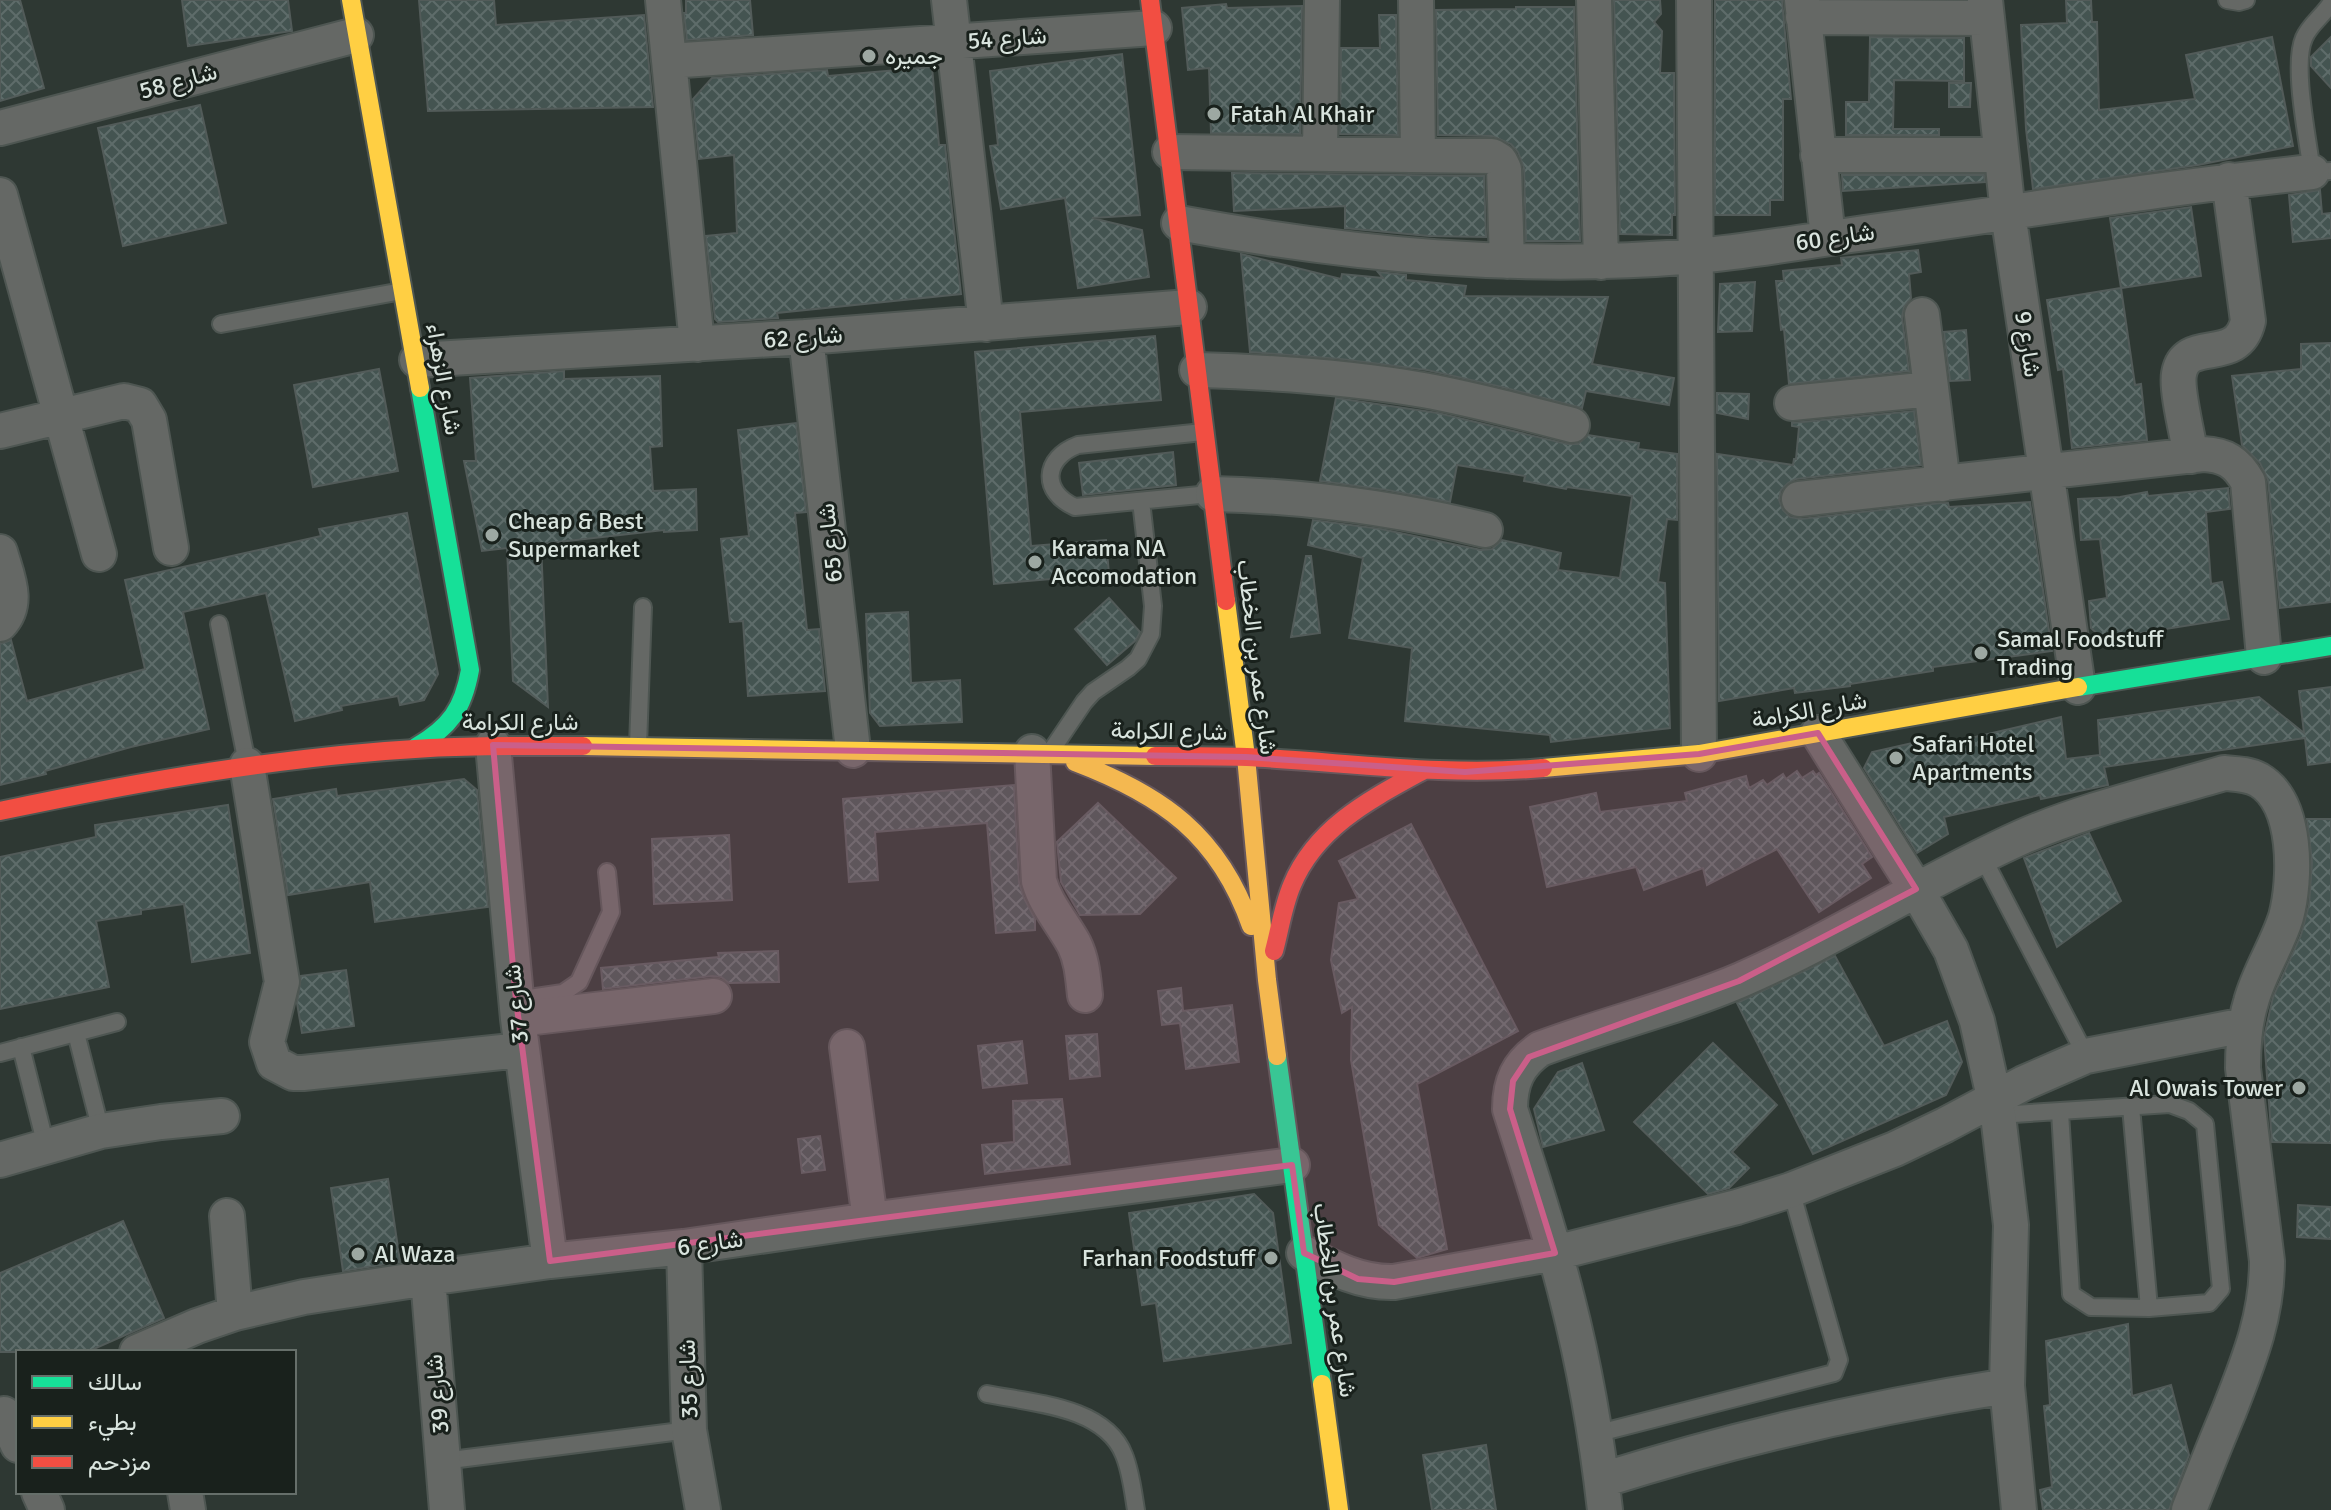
<svg xmlns="http://www.w3.org/2000/svg" width="2331" height="1510" font-family="Signika,Vazirmatn,sans-serif">
<style>
.building{fill:url(#building-cross-hatch);stroke:#525b59;stroke-width:2}
.lines{fill:none;stroke-linecap:round;stroke-linejoin:round}
.lane-casing{stroke:#4e5652;stroke-width:20}
.street-casing{stroke:#4e5652;stroke-width:38}
.fast-casing{stroke:#4e5652;stroke-width:22}
.slow-casing{stroke:#4e5652;stroke-width:22}
.jam-casing{stroke:#4e5652;stroke-width:22}
.lane{stroke:#656865;stroke-width:16}
.street{stroke:#656865;stroke-width:34}
.fast{stroke:#16e098;stroke-width:18}
.slow{stroke:#ffcf43;stroke-width:18}
.jam{stroke:#f24e42;stroke-width:18}
.marked{fill:#ca5f89;fill-opacity:0.2;stroke:#ca5f89;stroke-width:6;stroke-linejoin:round}
.poi-dot{fill:#9da8a2;stroke:#19211c;stroke-width:3}
.labels{text-anchor:middle;dominant-baseline:central;stroke-width:6;stroke-linejoin:round;paint-order:stroke}
.street-label{font-size:24px;fill:#d9e4de;stroke:#19211c}
.poi-label{font-size:24px;fill:#d9e4de;stroke:#19211c;text-anchor:start}
</style>
<defs>
<pattern id="building-cross-hatch" width="8" height="8" patternUnits="userSpaceOnUse" patternTransform="scale(2)"><rect width="8" height="8" fill="#445451"/><path d="M0 0l8 8M0 8l8-8" fill="none" stroke="#5e6c6a"/></pattern>
</defs>
<rect width="100%" height="100%" fill="#2e3833"/>
<!-- building -->
<path class="building" d="M0,0H20L44,88L0,101Z
M182,0H288L292,31L188,46Z
M419,0H494L496,25L644,15L653,107L428,111Z
M686,0H750L753,35L687,40L684,13H686Z
M1614,0H1660L1661,14L1654,22L1662,31L1660,73H1674L1675,215H1672V235L1620,234Z
M1715,0H1782L1791,99H1783V200H1770V215H1715Z
M2066,0H2091L2092,22H2097L2099,110L2195,99L2186,55L2272,37L2293,146L2198,165L2033,189L2026,129L2021,25L2067,23Z
M1226,4L1227,8L1302,6L1300,134L1211,133L1209,68L1188,70L1182,8Z
M1516,7H1574L1580,241H1526L1524,168L1518,152L1511,144L1492,136L1438,135L1436,10L1516,9Z
M1379,15H1396L1398,135L1340,134L1341,48H1380Z
M1870,37L1964,38V81L1894,80L1893,129H1939V135H1846V102H1869Z
M2331,37V88L2311,66V57Z
M1122,54L1140,215L1092,218L1142,230L1149,277L1078,288L1065,198L1001,209L990,146L998,145L990,71Z
M932,67L939,145H945L961,294L777,313L778,318L718,322L715,319L706,236L737,233L734,155L699,159L693,99L712,78L827,70L828,76Z
M1949,83H1971L1970,107H1949Z
M200,105L226,223L123,246L98,128Z
M1232,173L1484,176L1486,237L1429,236L1345,228V206L1234,211Z
M1842,175H1984L1985,182L1843,191Z
M2320,190L2322,214L2331,213V238L2293,242L2289,195Z
M2191,207L2201,276L2121,288L2110,218Z
M1918,250L1921,272L1909,274L1911,298L1904,307L1902,317L1909,371L1789,384L1784,329L1781,330L1776,281H1784L1783,271L1842,265L1841,258Z
M1241,254L1341,279L1342,274L1383,278L1378,272L1406,275V280L1466,286L1464,296L1608,297L1592,364L1674,378L1669,405L1586,391L1582,408L1502,387L1427,370L1341,359L1250,352Z
M1755,282L1752,331L1718,332L1720,284Z
M2121,288L2135,385L2141,384L2147,440L2072,448L2063,369L2058,370L2047,300Z
M1966,330L1970,380L1950,381L1944,332Z
M1155,336L1161,400L1020,412L1031,546L1106,540L1109,574L994,584L975,352Z
M2331,343V602L2280,608L2268,480L2260,463L2242,445L2232,376L2301,369V344Z
M379,369L398,471L313,487L294,385Z
M564,371V379L660,376L662,446L650,447L653,491L696,489L697,530L664,532V530L541,544L548,707L513,681L507,548L482,551L464,461H476L470,378Z
M1717,393L1749,394L1748,419L1717,413Z
M1336,398L1438,413L1567,444H1578L1588,435L1639,443L1638,449L1677,454V520L1667,519L1658,582L1665,583L1670,728L1551,742L1550,735L1405,721L1412,648L1349,638L1363,558L1308,545L1313,520L1381,529L1481,550L1492,549L1502,540L1561,553L1558,570L1620,578L1632,496L1567,487L1566,489L1524,481L1525,476L1457,465L1450,502L1387,490L1320,481Z
M1914,411L1921,465L1796,479L1788,483L1781,490L1779,500L1783,510L1790,517L1801,519L1941,503H1948L1949,507L2030,502L2052,651L1933,667V671L1850,684V686L1795,693L1794,688L1719,701L1717,454L1793,465L1794,459H1796L1799,427L1792,426V423Z
M796,423L806,512L795,513L807,630L819,629L825,691L748,696L743,621L730,622L721,539L749,536L738,430Z
M1173,452L1176,485L1083,495L1079,463Z
M2228,488L2230,509L2206,512L2211,584L2222,582L2229,619L2103,639L2091,628L2089,601L2107,598L2100,539L2081,540L2078,499L2120,497L2147,492L2148,496Z
M407,513L438,674L424,700L400,705L398,696L341,706L342,710L295,721L266,593L183,612L209,729L131,747L45,771L46,774L0,785V644L11,640L27,701L145,669L125,580L321,536L319,529Z
M1306,556H1311L1320,633L1291,637Z
M1109,598L1140,632L1136,640L1107,665L1075,629Z
M908,612L911,683L960,680L962,722L880,726L870,713L866,614Z
M2331,687V762L2308,765L2305,738L2104,767L2108,785L2041,799L2040,795L1944,817L1948,834L1917,853L1864,768L1872,752L1926,740L1928,748L2061,717L2066,759L2100,755L2098,720L2259,697L2304,733L2299,691Z
M1797,771L1802,778L1813,771L1816,775L1819,773L1872,857L1862,864L1871,878L1819,912L1777,849L1707,885L1703,868L1644,890L1636,867L1547,887L1530,807L1596,793L1600,812L1687,801L1685,793L1746,776L1749,788L1763,780L1767,785L1783,774L1786,779Z
M464,779L477,790L488,907L375,922L370,882L288,895L273,799L336,789L337,796Z
M1014,785L1019,882L1024,898L1035,919V930L996,933L987,823L875,832L878,880L849,882L843,799Z
M1098,803L1176,878L1140,914L1080,915L1061,882L1057,842Z
M228,805L250,953L192,962L184,904L141,910V914L96,921L109,987L0,1009V857L96,837L95,825Z
M2307,819H2331V1143L2272,1142L2264,1037L2273,997L2301,935L2309,905L2312,862Z
M1411,824L1518,1031L1417,1084L1447,1249L1417,1258L1379,1225L1351,1060L1352,1007L1342,1013L1331,960L1339,903L1358,899L1339,861Z
M2089,833L2121,901L2057,947L2024,858Z
M729,835L732,900L654,904L652,839Z
M778,951L779,982L729,983L721,977L712,976L603,989L601,968L719,957L718,953Z
M1835,956L1884,1046L1947,1021L1962,1062L1946,1095L1813,1154L1737,1003Z
M346,970L354,1026L302,1033L297,1003L301,976Z
M1181,988L1183,1011L1232,1005L1239,1062L1186,1069L1180,1023L1162,1025L1158,991Z
M1097,1034L1100,1076L1070,1079L1066,1036Z
M1022,1041L1027,1083L983,1088L978,1046Z
M1713,1043L1777,1105L1732,1152L1749,1168L1729,1188L1708,1194L1634,1122Z
M1582,1063L1604,1130L1543,1147L1534,1109L1558,1072Z
M1062,1099L1070,1164L985,1174L982,1145L1014,1142L1013,1101Z
M820,1136L825,1170L802,1173L798,1139Z
M388,1179L400,1262L343,1271L331,1188Z
M1254,1194L1273,1213L1291,1343L1164,1361L1156,1303L1142,1305L1129,1213Z
M2298,1205L2331,1207V1239L2297,1237Z
M123,1221L164,1318L87,1352H0V1273Z
M2128,1324L2132,1396L2171,1385L2189,1455L2169,1510H2043L2040,1490L2052,1487L2044,1406L2050,1405L2046,1341Z
M1486,1445L1496,1510H1432L1423,1455Z"/>
<g class="lines">
<!-- lane casing -->
<g class="lane-casing">
<path id="lane" d="M2227,0L2239,2L2246,0
M2331,3C2323,16 2310,24 2304,38C2292,65 2308,140 2312,172L2331,171
M221,324L402,291
M1203,432L1078,445C1043,458 1041,492 1075,507L1210,494
M219,624L247,763
M638,746L643,607
M1053,748L1084,702L1093,692L1128,668L1138,659L1151,634L1153,606L1141,501
M1982,856L2086,1056
M516,1000L563,993L579,982L611,912L607,872
M76,1033L101,1131
M21,1047L46,1146
M0,1053L117,1022
M2131,1107L2149,1308
M1998,1115L2170,1104L2189,1111L2205,1124L2221,1289L2209,1303L2149,1308L2091,1307L2071,1294L2060,1112
M987,1394C1031,1403 1105,1406 1124,1455C1131,1472 1133,1492 1136,1510
M1595,1434L1834,1373L1839,1360L1791,1190
M443,1461L689,1430"/>
</g>
<!-- street casing -->
<g class="street-casing">
<path id="street" d="M663,0L697,344
M949,0L986,324
M1416,0L1418,155
M1594,0L1601,262
M1694,0L1699,754
M1802,0L1828,238
M1985,0L2008,213L2078,687
M1803,17L1987,18
M669,61L1154,28
M0,128L356,35
M1170,152L1492,156L1500,161L1504,169L1507,261
M1320,154L1322,0
M1818,155H2001
M0,195L99,554
M1179,223C1351,255 1520,271 1695,256C1747,252 1799,242 1851,235C2005,214 2158,188 2312,172
M1922,315L1943,484
M806,337L853,750
M417,360L806,337L1189,307
M1197,370C1273,372 1348,377 1423,390C1473,399 1522,412 1572,425
M1792,403L1931,389
M0,431L124,401L140,405L149,420L171,548
M2191,456C2188,437 2176,390 2179,374C2186,334 2237,368 2248,321L2229,180
M1213,494C1307,496 1394,508 1485,530
M1799,499L2203,454C2225,455 2237,462 2248,482L2264,657
M0,552C7,577 20,603 0,624
M1818,733L1916,889L1951,950L1977,1021L1998,1115L2011,1225L2007,1386L2019,1510
M493,745L518,1019L550,1261
M1032,752L1039,881C1046,905 1062,922 1074,944C1082,960 1083,977 1085,995
M247,765L282,982L267,1042L274,1063L293,1073H303L521,1050
M518,1019L714,996
M847,1047L870,1220
M0,1160L101,1131L161,1122L222,1116
M227,1216L235,1313
M684,1247L689,1430L703,1510
M1304,1253C1334,1269 1361,1283 1394,1282L1555,1253L1737,1207L1791,1190L1895,1149L1945,1125L2024,1083L2086,1056L2245,1025
M428,1278L447,1510
M137,1352L197,1326L235,1313L304,1297L428,1278L550,1261L684,1247L870,1220L1292,1165
M4,1414L18,1445
M1602,1480C1736,1438 1867,1408 2007,1386
M39,1492L47,1510
M185,1492L188,1510
M1605,1510C1597,1439 1585,1368 1567,1298C1551,1234 1530,1172 1510,1109C1510,1082 1518,1064 1540,1049C1606,1024 1676,1008 1741,980C1837,938 1926,880 2022,837C2086,809 2157,793 2224,773C2236,774 2248,774 2259,780C2298,803 2296,879 2286,917C2277,946 2259,972 2251,1002C2244,1024 2243,1046 2243,1068L2267,1261C2267,1317 2249,1360 2229,1411C2215,1444 2202,1477 2189,1510"/>
</g>
<!-- fast casing -->
<g class="fast-casing">
<path id="fast" d="M2078,687L2331,646
M416,747C450,727 463,709 470,670L420,388
M1277,1056L1322,1384"/>
</g>
<!-- slow casing -->
<g class="slow-casing">
<path id="slow" d="M351,0L420,388
M1226,601L1246,757L1267,980L1277,1056
M583,746L1155,756
M1075,762C1162,795 1219,835 1251,926
M1543,768L1699,754L2078,687
M1322,1384L1339,1510"/>
</g>
<!-- jam casing -->
<g class="jam-casing">
<path id="jam" d="M1150,0L1226,601
M1155,756C1186,756 1217,756 1247,757C1346,762 1445,777 1543,768
M0,811C142,781 285,756 430,748C481,745 532,746 583,746
M1274,951C1280,929 1283,906 1292,885C1316,827 1371,799 1424,770"/>
</g>
<!-- lane -->
<use href="#lane" class="lane"/>
<!-- street -->
<use href="#street" class="street"/>
<!-- fast -->
<use href="#fast" class="fast"/>
<!-- slow -->
<use href="#slow" class="slow"/>
<!-- jam -->
<use href="#jam" class="jam"/>
</g>
<!-- marked area -->
<path class="marked" d="M1818,733L1916,889L1739,981L1529,1057L1513,1081L1510,1109L1555,1253L1394,1282L1358,1279L1304,1253L1292,1165L550,1261L516,1000L493,745L1246,757L1465,772L1699,754Z"/>
<!-- markers -->
<g class="poi-dot">
<circle cx="869" cy="56" r="8"/>
<circle cx="1214" cy="114" r="8"/>
<circle cx="492" cy="535" r="8"/>
<circle cx="1035" cy="562" r="8"/>
<circle cx="1981" cy="653" r="8"/>
<circle cx="1896" cy="758" r="8"/>
<circle cx="2299" cy="1088" r="8"/>
<circle cx="358" cy="1254" r="8"/>
<circle cx="1271" cy="1258" r="8"/>
</g>
<g class="labels">
<!-- street labels -->
<g class="street-label">
<text transform="translate(1007 38) rotate(-4)">شارع 54</text>
<text transform="translate(178 81) rotate(-15)">شارع 58</text>
<text transform="translate(1835 237) rotate(-8)">شارع 60</text>
<text transform="translate(803 337) rotate(-4)">شارع 62</text>
<text transform="translate(2028 344) rotate(81)">شارع 9</text>
<text transform="translate(444 379) rotate(80)">شارع الزهراء</text>
<text transform="translate(830 543) rotate(-96)">شارع 65</text>
<text transform="translate(1257 657) rotate(83)">شارع عمر بن الخطاب</text>
<text transform="translate(1809 710) rotate(-10)">شارع الكرامة</text>
<text x="520" y="722">شارع الكرامة</text>
<text transform="translate(1169 731) rotate(1)">شارع الكرامة</text>
<text transform="translate(516 1004) rotate(-96)">شارع 37</text>
<text transform="translate(710 1243) rotate(-8)">شارع 6</text>
<text transform="translate(1335 1300) rotate(82)">شارع عمر بن الخطاب</text>
<text transform="translate(688 1379) rotate(-92)">شارع 35</text>
<text transform="translate(437 1394) rotate(-95)">شارع 39</text>
</g>
<!-- poi labels -->
<g class="poi-label">
<text x="885" y="56">جميره</text>
<text x="1230" y="114">Fatah Al Khair</text>
<text x="508" y="521">Cheap &amp; Best<tspan x="508" dy="28">Supermarket</tspan></text>
<text x="1051" y="548">Karama NA<tspan x="1051" dy="28">Accomodation</tspan></text>
<text x="1997" y="639">Samal Foodstuff<tspan x="1997" dy="28">Trading</tspan></text>
<text x="1912" y="744">Safari Hotel<tspan x="1912" dy="28">Apartments</tspan></text>
<text x="2283" y="1088" text-anchor="end">Al Owais Tower</text>
<text x="374" y="1254">Al Waza</text>
<text x="1255" y="1258" text-anchor="end">Farhan Foodstuff</text>
</g>
</g>
<!-- legend -->
<rect x="16" y="1350" width="280" height="144" fill="#19211c" stroke="#666f6a" stroke-width="2"/>
<rect x="32" y="1376" width="40" height="12" fill="#16e098" stroke="#666f6a" stroke-width="2"/>
<text x="88" y="1390" font-size="24" fill="#d9e4de">سالك</text>
<rect x="32" y="1416" width="40" height="12" fill="#ffcf43" stroke="#666f6a" stroke-width="2"/>
<text x="88" y="1430" font-size="24" fill="#d9e4de">بطيء</text>
<rect x="32" y="1456" width="40" height="12" fill="#f24e42" stroke="#666f6a" stroke-width="2"/>
<text x="88" y="1470" font-size="24" fill="#d9e4de">مزدحم</text>
</svg>
